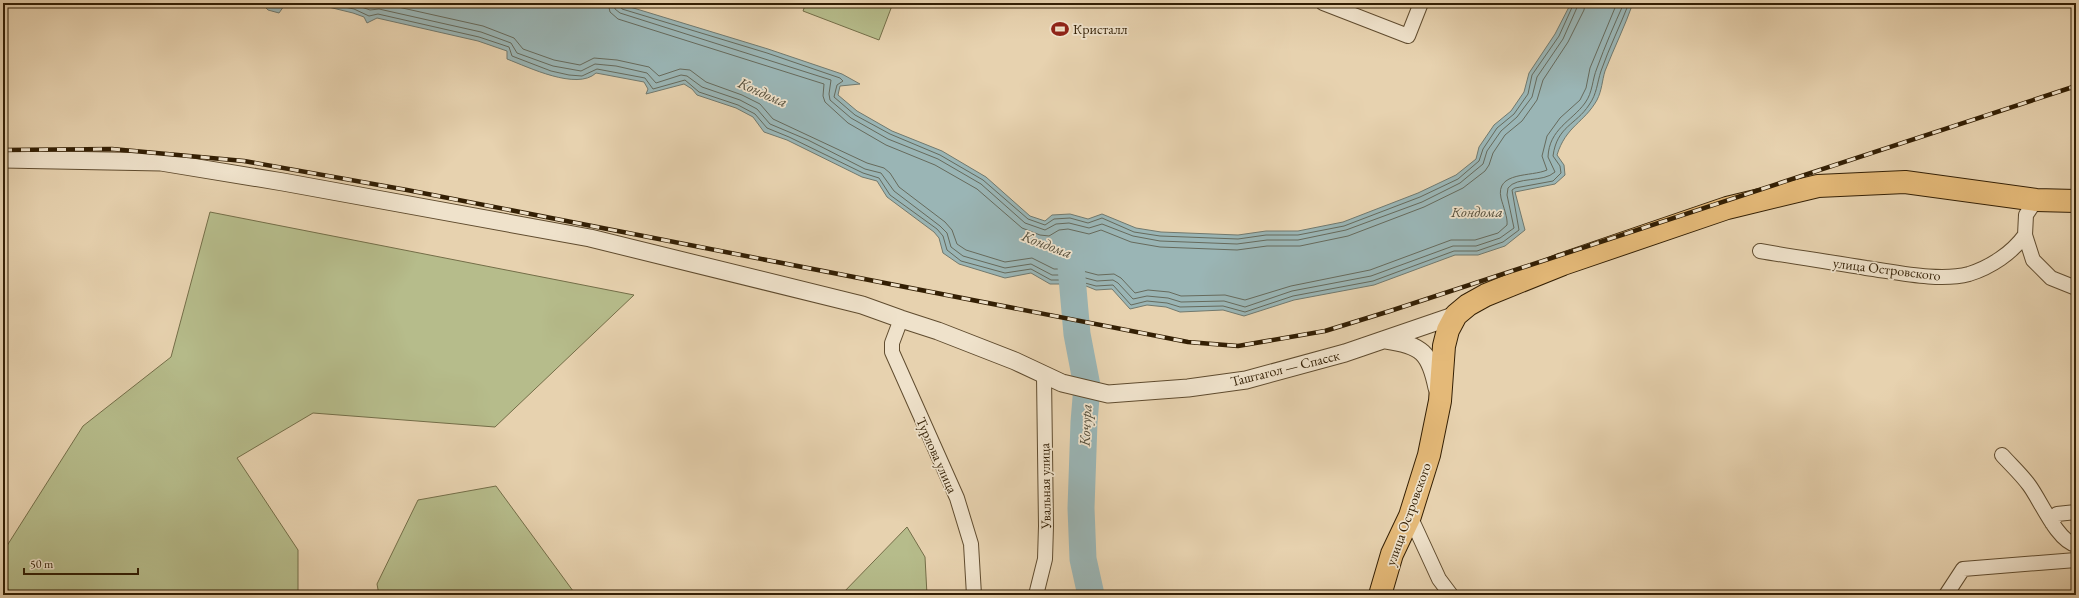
<svg xmlns="http://www.w3.org/2000/svg" width="2079" height="598" font-family="'EB Garamond',serif">
<style>
.green{fill:#b6bc8b;stroke:#746e48}
.water{fill:#9ab5b5;stroke:#71796e}
.lines{fill:none;stroke-linecap:round;stroke-linejoin:round}
.shore{stroke:#666a5c;stroke-width:1}
.river{stroke:#9ab5b5;stroke-width:27}
.minor-casing{stroke:#604c2f;stroke-width:16}
.tertiary-casing{stroke:#604c2f;stroke-width:19}
.primary-casing{stroke:#331f04;stroke-width:24}
.minor{stroke:#efe2cb;stroke-width:14}
.tertiary{stroke:#efe2cb;stroke-width:17}
.primary{stroke:#e4b978;stroke-width:22}
.rail-casing{stroke:#331f04;stroke-width:4.5}
.rail{stroke:#efe2cb;stroke-width:3;stroke-dasharray:9;stroke-linecap:butt}
.labels{text-anchor:middle;dominant-baseline:central;stroke-width:3.5;stroke-linejoin:round;paint-order:stroke}
.poi-label{font-size:14px;fill:#331f04;stroke:#efe2cb;text-anchor:start}
.street-label{font-size:14px;fill:#331f04;stroke:#efe2cb}
.water-label{font-size:15px;font-style:italic;fill:#524c39;stroke:#efe2cb}
</style>
<rect width="100%" height="100%" fill="#e7d2af"/>
<filter id="stains"><feTurbulence type="fractalNoise" baseFrequency=".005" numOctaves="4"/><feColorMatrix values="0 0 0 0 .2 0 0 0 0 .09 0 0 0 0 .02 0 0 0 .5 -.17"/></filter>
<radialGradient id="worn" r=".72"><stop offset=".6" stop-color="#630" stop-opacity="0"/><stop offset="1" stop-color="#630" stop-opacity=".3"/></radialGradient>
<!-- green -->
<path class="green" d="M806,3H893L879,40L803,11Z
M210,212L634,295L495,427L313,413L237,458L298,550V595H9L3,565V552L83,426L171,357Z
M496,486L576,595H379L377,584L418,500Z
M907,527L925,557L927,595H841Z"/>
<!-- water -->
<path class="water" d="M261,3H617L768,49L842,74L860,84L840,86L838,95L857,111L892,131L942,151L986,177L1030,216L1045,221L1052,215L1070,214L1088,219L1102,214L1136,228L1161,232L1238,235L1266,231H1298L1343,222L1418,193L1456,175L1476,159L1479,147L1494,125L1511,111L1524,92L1529,73L1555,34L1571,3H1633C1625,26 1614,48 1605,71C1602,81 1602,90 1597,100C1584,123 1566,126 1557,155L1564,165L1565,175L1555,184L1515,192L1525,230L1505,246L1478,255H1455L1374,285L1294,300L1244,316L1223,310L1180,312L1166,307L1147,305L1130,309L1112,289L1096,290L1086,286L1073,284H1050L1031,273L1005,278L959,264L943,253L939,238L934,232L887,197L877,181L862,177L787,140L764,132L753,117L736,108L697,95L692,89L684,84L646,94L648,89L644,82L596,73C577,91 528,67 507,59V51L478,41L377,18L367,23L364,17L353,13L316,4L307,7L295,5L284,6L279,13L268,10Z"/>
<g class="lines">
<!-- shore -->
<path class="shore" d="M326,3L354,9L369,16L378,14L479,37L509,47L512,56L551,71L569,75L582,76L597,69L645,78L653,89L685,80L699,92L738,105L755,114L767,128L789,137L863,173L879,178L890,195L937,229L943,236L947,250L961,261L1005,273L1031,269L1051,280H1074L1096,286L1113,285L1131,305L1147,301L1167,303L1180,307L1223,306L1245,312L1293,296L1373,281L1454,251H1477L1503,242L1519,230L1512,190L1515,188L1553,181L1561,173L1560,166L1553,156C1557,126 1576,125 1589,105C1597,94 1597,83 1601,71C1609,48 1620,26 1629,3
M350,3L370,10L379,9L481,32L511,43L517,53L553,66L581,71L595,64L616,66L647,73L656,83L681,75L687,76L702,87L740,100L757,109L770,124L808,140L865,169L881,173L894,191L940,226L947,233L951,247L963,256L1005,268L1031,264L1052,275H1074L1097,281L1113,280L1118,283L1133,299L1147,296L1168,298L1181,302L1224,301L1245,307L1292,291L1371,276L1453,246H1476L1500,238L1514,228L1507,195L1508,188C1517,176 1543,183 1555,172L1548,157C1549,129 1572,121 1585,103C1593,92 1592,80 1597,68C1605,46 1614,25 1624,3
M380,3L483,26L514,38L523,49L554,60L580,65L594,58L617,60L649,67L659,76L680,69L690,70L706,82L742,95L760,104L773,119L867,163L884,168L890,173L899,187L945,222L952,230L957,244L966,250L1005,262L1032,258L1054,269H1075L1098,275L1114,274L1121,278L1135,293L1148,290L1169,292L1181,296L1225,295L1245,300L1291,286L1370,270L1451,240H1475L1498,233L1507,225C1508,218 1503,206 1501,198C1495,171 1532,177 1547,170L1542,156L1547,136L1560,118L1580,100L1586,88L1590,68L1617,3
M608,3L610,12L618,19L824,84L823,96L825,102L848,123L886,145L935,165L977,189L1022,228L1040,235L1049,236L1059,230L1068,229L1089,234L1101,230L1131,242L1160,247L1237,250L1267,246H1300L1348,236L1424,207L1463,188L1485,171L1489,165L1493,153L1505,135L1522,121L1537,100L1543,80L1568,42L1584,10L1585,3
M614,3L615,9L620,13L831,80L829,94L830,100L851,118L888,139L938,159L981,184L1025,223L1045,230L1056,224L1069,223L1089,228L1102,224L1133,236L1160,241L1237,244L1267,240H1298L1346,230L1422,202L1460,183L1483,164L1487,151L1501,131L1517,117L1532,97L1537,77L1563,39L1579,3
M619,3L622,9L767,53L840,78L843,81L837,85L834,97L855,115L890,134L940,155L983,180L1028,219L1045,225L1054,219L1070,218L1088,223L1102,218L1134,232L1160,236L1238,239L1266,235H1298L1344,226L1420,197L1458,179L1479,161L1483,149L1497,128L1514,114L1528,94L1532,75L1559,36L1574,3"/>
<!-- river -->
<path class="river" d="M1070,255L1077,334L1087,386L1084,422L1081,508L1083,559L1091,595"/>
<!-- minor casing -->
<g class="minor-casing">
<path id="minor" d="M1323,3L1408,36L1421,3
M2036,200L2026,215L2025,235L2033,260L2051,278L2076,288
M1760,251C1795,257 1830,262 1866,268C1896,272 1939,282 1969,274C1991,267 2012,253 2025,235
M901,319L892,343V352L957,498L971,544L974,595
M2002,455C2011,465 2021,474 2029,485C2041,501 2057,541 2076,545
M1410,516L1439,579L1451,595
M2052,523L2057,514L2076,512
M1036,595L1045,559L1046,526L1044,376
M1946,595L1963,569L2076,560"/>
</g>
<!-- tertiary casing -->
<g class="tertiary-casing">
<path id="tertiary" d="M3,159L161,162L283,182L590,238L862,305L901,319L938,331L1015,361L1062,383L1108,394L1188,388L1246,380L1345,353L1456,315
M1386,340C1422,345 1430,353 1437,388"/>
</g>
<!-- primary casing -->
<g class="primary-casing">
<path id="primary" d="M1380,595L1392,554L1410,516L1429,455L1440,401L1444,346L1448,330L1456,315L1468,305L1486,295L1563,264L1727,208L1818,186L1905,182L2036,200L2076,201"/>
</g>
<!-- minor -->
<use href="#minor" class="minor"/>
<!-- tertiary -->
<use href="#tertiary" class="tertiary"/>
<!-- primary -->
<use href="#primary" class="primary"/>
<!-- rail casing -->
<g class="rail-casing">
<path id="rail" d="M3,150L112,149L244,161L407,190L1188,342L1238,346L1325,331L1390,311L2076,86"/>
</g>
<!-- rail -->
<use href="#rail" class="rail"/>
</g>
<!-- icons -->
<defs>
<g id="stadium-bare" transform="scale(1.38)"><path d="M0-5a6.5 5 0 1 0 0 10a6.5 5 0 1 0 0-10ZM-3.5-1.8h7v3.6h-7Z" fill="#8f2418" stroke="#efe2cb" stroke-width="2.5" paint-order="stroke"/></g>
</defs>
<g fill-rule="evenodd">
<use href="#stadium-bare" x="1060" y="29"/>
</g>
<g class="labels">
<!-- poi labels -->
<g class="poi-label">
<text x="1073" y="29">Кристалл</text>
</g>
<!-- street labels -->
<g class="street-label">
<text transform="translate(1887 269) rotate(7)">улица Островского</text>
<text transform="translate(1285 368) rotate(-14)">Таштагол — Спасск</text>
<text transform="translate(937 455) rotate(66)">Турлова улица</text>
<text transform="translate(1045 486) rotate(-91)">Увальная улица</text>
<text transform="translate(1408 514) rotate(-70)">улица Островского</text>
</g>
<!-- water labels -->
<g class="water-label">
<text transform="translate(763 92) rotate(24)">Кондома</text>
<text x="1477" y="211">Кондома</text>
<text transform="translate(1047 244) rotate(21)">Кондома</text>
<text transform="translate(1085 425) rotate(-87)">Кочура</text>
</g>
</g>
<!-- margin -->
<rect width="2079" height="598" fill="none" stroke="#e7d2af" stroke-width="16"/>
<rect x="4" y="4" width="2071" height="590" fill="none" stroke="#331f04" stroke-width="2"/>
<rect x="8" y="8" width="2063" height="582" fill="none" stroke="#331f04"/>
<!-- scale -->
<path d="M24 568v6h114v-6" fill="none" stroke="#331f04" stroke-width="2"/>
<text x="30" y="568" font-size="12" fill="#331f04" stroke="#efe2cb" stroke-width="3" paint-order="stroke">50 m</text>
<rect width="100%" height="100%" filter="url(#stains)"/>
<rect width="100%" height="100%" fill="url(#worn)"/>
</svg>
